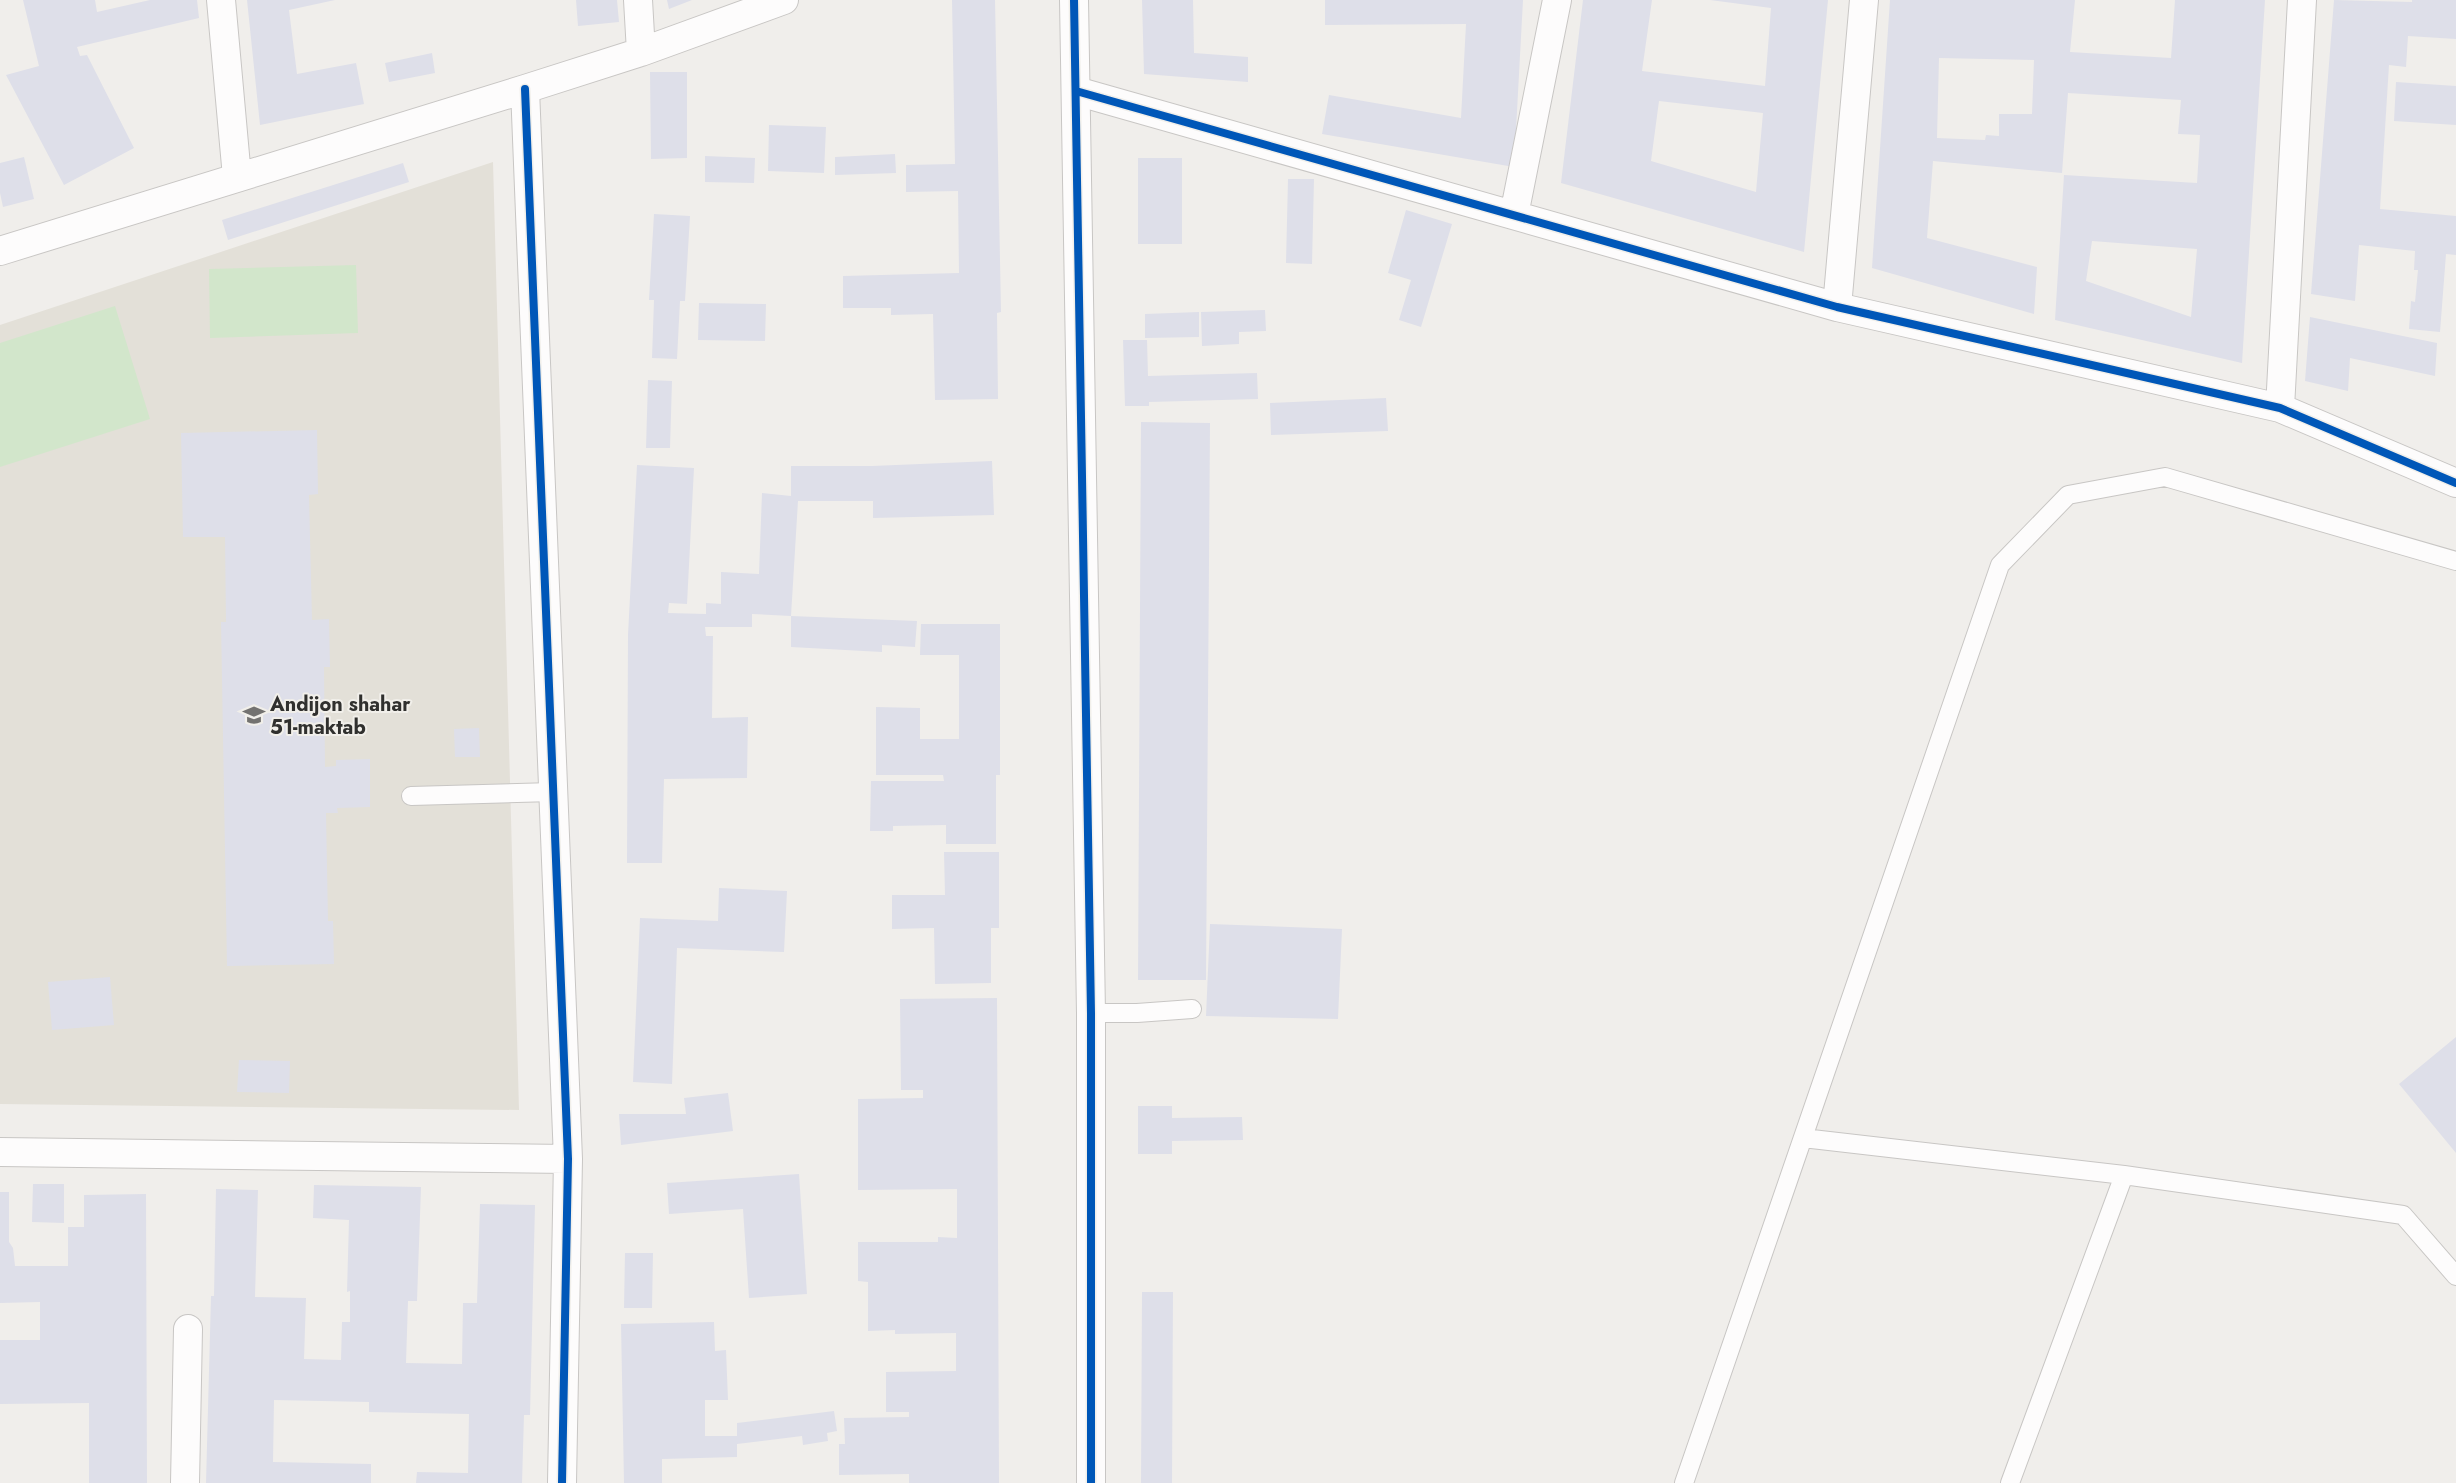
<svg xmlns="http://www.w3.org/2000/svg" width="2456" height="1483" font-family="Jost,sans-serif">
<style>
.built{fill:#e3e0d8}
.green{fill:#d2e6cb}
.building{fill:#dedfe9;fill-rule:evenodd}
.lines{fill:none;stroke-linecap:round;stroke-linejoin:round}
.lane-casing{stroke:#c8c6c4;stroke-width:20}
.street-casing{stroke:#c8c6c4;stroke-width:30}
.secondary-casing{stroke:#c8c6c4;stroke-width:30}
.lane{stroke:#fdfcfc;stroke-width:18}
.street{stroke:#fdfcfc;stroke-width:28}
.secondary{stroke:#fdfcfc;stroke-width:28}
.cycleway-casing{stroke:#f1efea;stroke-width:11}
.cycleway{stroke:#0057b8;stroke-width:8}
.labels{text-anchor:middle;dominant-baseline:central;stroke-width:4;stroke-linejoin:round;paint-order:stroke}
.poi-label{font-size:20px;font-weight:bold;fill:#30302e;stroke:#f1efea;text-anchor:start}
</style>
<rect width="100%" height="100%" fill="#f0eeeb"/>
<!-- built -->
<path class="built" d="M493,162L519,1110L0,1104V325Z"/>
<!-- green -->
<path class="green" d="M356,265L358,333L210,338L209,269Z
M115,306L150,419L0,467V343Z"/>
<!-- building -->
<path class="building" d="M23,0H95L97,12L150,0H197L199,18L77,47L80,56L87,55L134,148L64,185L6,75L39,66Z
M247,0H335L289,10L297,74L356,63L364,104L260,125Z
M576,0H617L619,22L578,26Z
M667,0H692L669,9Z
M952,0H995L1001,312L997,313L998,399L935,400L933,314L891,315V308H843V276L959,273L958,191L906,192V165L955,164Z
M1142,0H1193L1194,53L1248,57V82L1144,74Z
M1325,0H1523L1514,167L1322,134L1329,95L1461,118L1466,24L1325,25Z
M1583,0H1652L1642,71L1765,86L1771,8L1710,0H1828L1804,252L1561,183ZM1659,101L1763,113L1756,192L1651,161Z
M1890,0H2075L2070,52L2171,58L2175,0H2265L2242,363L2055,320L2064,175L2197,183L2200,135L2178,134L2181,100L2068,93L2062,173L1933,161L1927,238L2037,267L2034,314L1872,268ZM1939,58L2034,60L2032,114H1999V136L1986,135L1985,140L1937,138ZM2092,241L2197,249L2191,317L2086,281Z
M2334,0L2412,2V0H2456V39L2408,36L2406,67L2389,65L2380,209L2456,216V255L2446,254L2440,332L2409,329L2411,301L2415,302L2418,270H2414L2415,251L2359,245L2355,301L2311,294Z
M432,53L435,73L389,82L385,63Z
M650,72H687V158L651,159Z
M2396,82L2456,86V125L2394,121Z
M769,125L826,127L824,173L768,171Z
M895,154L896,173L835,175V157Z
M705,156L755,158L754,183L705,182Z
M24,157L34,199L3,207L0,193V163Z
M1138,158H1182V244H1138Z
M403,163L409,182L228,240L222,220Z
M1288,179H1314L1312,264L1286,263Z
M1406,210L1452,224L1421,327L1399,320L1411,280L1388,273Z
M654,214L690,216L685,301H680L677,359L652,358L654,300H649Z
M699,303L766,304L765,341L698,340Z
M1265,310L1266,331L1239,332V344L1202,346L1201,312Z
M1199,312V337L1145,338V314Z
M2310,317L2437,343L2435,376L2350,358L2348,391L2305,381Z
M1123,340H1147L1148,376L1257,373L1258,399L1149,402V406H1125Z
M648,380L672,381L670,448H646Z
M1386,398L1388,431L1271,435L1270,403Z
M1141,422L1210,423L1206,980H1138Z
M317,430L318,494L309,495L312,620L329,619L330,667H324L325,767L336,766V760L370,759V807L337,808L338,813H326L328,921H333L334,964L227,966L221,622H226L225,537H183L181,433Z
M992,461L994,515L873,518V501H798L791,616L917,621L915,647L882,645V652L791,647V616L752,614V627H705L706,636H713L712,718L748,717L747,778L664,779L662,863H627L628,635L637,465L694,468L687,604L669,603L668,613L706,614V603L721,604V572L759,574L762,493L791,496V466H872Z
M921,624H1000V775H996V844H946V825L893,826V831H870L871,781H944L943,775H876V707L920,708V739H959V655H920Z
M479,728L480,757H455L454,729Z
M944,852H999V928H991V983L935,984L934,928L892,929V895H945Z
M719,888L787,891L784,952L677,948L672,1084L633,1082L640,918L718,921Z
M1210,924L1342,929L1338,1019L1206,1016Z
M110,977L114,1025L52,1030L48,982Z
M997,998L999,1483H909V1474L839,1475V1444H845L844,1418L909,1417V1412H886V1372L956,1371V1333L895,1334V1330L868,1331V1282L858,1281V1242H938V1237L957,1238V1189L858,1190V1099L923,1098V1090H901L900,999Z
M2456,1037V1153L2399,1084Z
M239,1060L290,1061L289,1093L237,1092Z
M728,1093L733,1131L621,1145L619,1114H686L684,1098Z
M1138,1106H1172V1118L1242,1117L1243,1140L1172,1141V1154H1138Z
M799,1174L807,1294L749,1298L743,1209L669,1214L667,1183Z
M33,1184H64V1223L32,1222Z
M314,1185L421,1187L417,1301H408L406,1363L462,1364L463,1303H477L480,1204L535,1205L530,1415H524L522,1483H416L417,1472L468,1473L469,1414L369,1412V1402L274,1400L273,1462L371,1464V1483H206L211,1296H214L216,1189L258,1190L255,1297L306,1298L304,1359L341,1360L342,1322H350V1291L347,1292L349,1220L313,1218Z
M0,1192H9V1242L13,1248L15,1266H68V1227H84V1195L146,1194L147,1483H89V1403L0,1404V1340H40V1302L0,1303Z
M625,1253H653L652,1308H624Z
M1142,1292H1173L1172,1483H1141Z
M714,1322L715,1351L726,1350L728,1400H705V1436H737V1423L834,1411L837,1431L827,1433L828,1441L803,1445L802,1436L737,1444V1457L662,1459V1483H624L621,1324Z"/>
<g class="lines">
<!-- lane casing -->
<g class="lane-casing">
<path id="lane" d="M411,796L553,792
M1091,1013H1137L1192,1009
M1803,1138L2124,1175L2403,1215L2456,1276
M1684,1483L2000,565L2068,495L2165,477L2456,561
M2010,1483L2124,1175"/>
</g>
<!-- street casing -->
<g class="street-casing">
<path id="street" d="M221,0L237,177
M638,0L641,52
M525,89L568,1159L562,1483
M1076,91L1837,307L2280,408L2456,483
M1514,215L1557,0
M0,251L525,89L641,52L784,0
M1837,307L1864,0
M2280,408L2302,0
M0,1152L568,1159
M185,1483L188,1329"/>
</g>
<!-- secondary casing -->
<g class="secondary-casing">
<path id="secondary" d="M1074,0L1091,1013V1483"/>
</g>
<!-- lane -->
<use href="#lane" class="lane"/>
<!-- street -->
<use href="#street" class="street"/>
<!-- secondary -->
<use href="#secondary" class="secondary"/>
<!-- cycleway casing -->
<g class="cycleway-casing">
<path id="cycleway" d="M1074,0L1091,1013V1483
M525,89L568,1159L562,1483
M1076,91L1837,307L2280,408L2456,483"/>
</g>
<!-- cycleway -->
<use href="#cycleway" class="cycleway"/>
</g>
<!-- icons -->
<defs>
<g id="school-bare" transform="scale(1.725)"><path d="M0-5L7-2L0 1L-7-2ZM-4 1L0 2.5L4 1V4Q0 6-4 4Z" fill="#737270" stroke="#f1efea" stroke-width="2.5" paint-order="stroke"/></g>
</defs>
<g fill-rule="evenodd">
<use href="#school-bare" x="254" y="715"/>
</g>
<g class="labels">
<!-- poi labels -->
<g class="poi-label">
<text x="270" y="704">Andijon shahar<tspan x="270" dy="23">51-maktab</tspan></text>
</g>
</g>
</svg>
